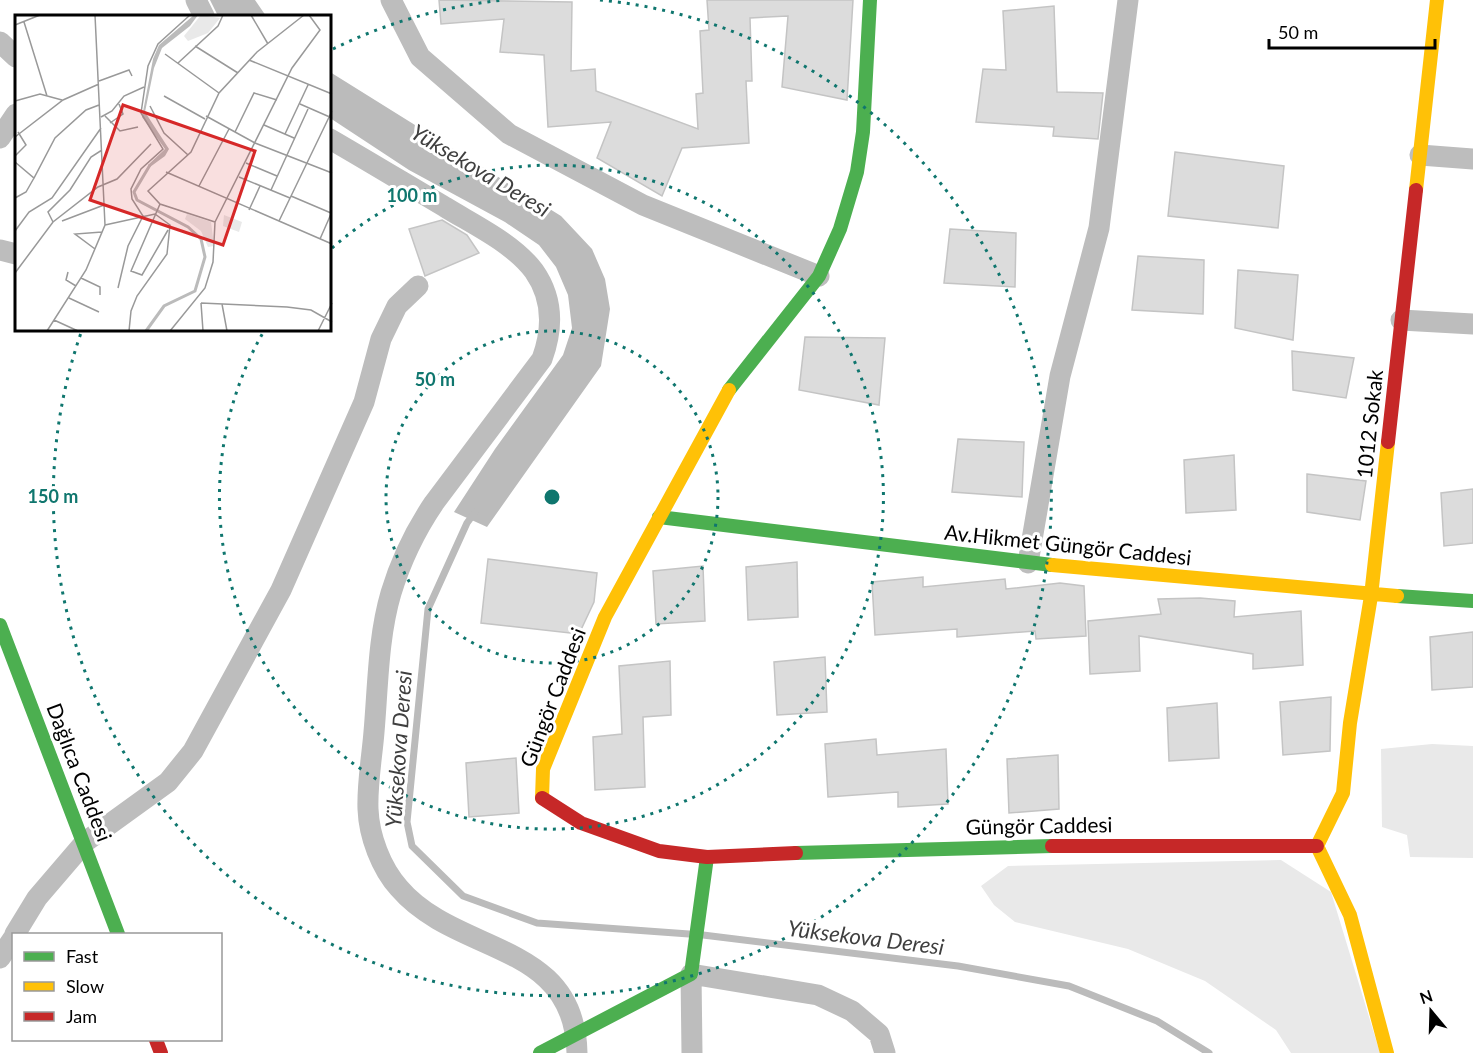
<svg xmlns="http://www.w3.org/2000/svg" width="1473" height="1053" font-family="Lato,sans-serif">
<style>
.green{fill:#e9e9e9}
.water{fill:#bbb}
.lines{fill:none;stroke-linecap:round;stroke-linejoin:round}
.stream{stroke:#bbb;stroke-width:7}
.building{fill:#dcdcdc;stroke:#c4c4c4;stroke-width:1.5}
.street{stroke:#bdbdbd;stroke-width:21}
.fast{stroke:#4caf50;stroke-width:14}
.slow{stroke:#ffc107;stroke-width:14}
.jam{stroke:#c62828;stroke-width:14}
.ring{fill:none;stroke:#0f766e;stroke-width:3;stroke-dasharray:3 6}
.labels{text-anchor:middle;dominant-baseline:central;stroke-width:6;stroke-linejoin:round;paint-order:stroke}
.street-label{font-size:21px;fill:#000;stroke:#fff}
.water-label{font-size:22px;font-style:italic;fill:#3f3f3f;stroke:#fff}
.inset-river{fill:none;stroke:#bbb;stroke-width:3}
.inset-road{fill:none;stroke:#999;stroke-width:1.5}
.view{fill:#d62828;fill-opacity:0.15;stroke:#d62828;stroke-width:3}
.inset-edge{fill:none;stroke:#000;stroke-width:3}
.centre{fill:#0f766e;stroke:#fff;stroke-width:3}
.ring-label{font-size:18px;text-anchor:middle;font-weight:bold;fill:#0f766e;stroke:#fff;stroke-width:6;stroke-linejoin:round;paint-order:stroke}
</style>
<rect width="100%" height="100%" fill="#fff"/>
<!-- green -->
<path class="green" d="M1432,744L1473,746V858L1410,857L1407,835L1382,827L1381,749Z
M1281,860L1331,892L1380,1053H1291L1276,1030L1205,981L1128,949L1015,922L994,905L981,886L1008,866Z"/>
<!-- water -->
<path class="water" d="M210,0H255L266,16H218Z
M330,72L561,216L592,249L605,279L610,309L601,366L487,527L454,512L495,449L563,355L572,328L568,295L556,267L539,245L505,222L409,170L330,118Z"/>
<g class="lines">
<!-- stream -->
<path class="stream" d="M475,512L467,523L428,609L407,822L412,846L463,896L537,923L689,934
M703,935L958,966L1069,986L1157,1021L1209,1053"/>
</g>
<!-- building -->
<path class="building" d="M439,0L572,2L571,71L595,69L596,91L698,129L696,94L703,93L700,31L709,30L707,0H853L847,100L782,87L788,16L750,18L752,81H746L749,143L682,148L662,196L597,158L611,122L548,127L544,55L500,52L504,19L441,24Z
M1054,6L1057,92L1103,93L1098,139L1053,136L1054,127L976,122L983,69L1006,70L1003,11Z
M1175,152L1284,166L1278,228L1168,216Z
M442,220L467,235L479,253L425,276L409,229Z
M950,229L1016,233L1015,287L944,283Z
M1138,256L1204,260L1203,314L1132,310Z
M1238,270L1298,275L1293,340L1235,328Z
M805,337L885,338L879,405L799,390Z
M1292,351L1354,358L1346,398L1293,390Z
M958,439L1024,442L1022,497L952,492Z
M1234,455L1236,510L1186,513L1184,460Z
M1307,474L1366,481L1360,520L1307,512Z
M1473,489V543L1444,546L1441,493Z
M488,559L597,573L594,602L579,634L481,623Z
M797,562L798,617L748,620L746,567Z
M703,566L705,621L656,624L653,571Z
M923,577V587L1005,579L1006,589L1060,583L1084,586L1086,636L1036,639L1035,631L957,637V629L875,635L872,582Z
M1200,598L1235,601L1234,617L1301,611L1303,665L1253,669V654L1139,636L1140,671L1090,674L1088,621L1161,614L1158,599Z
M1473,632V687L1432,690L1430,637Z
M825,657L827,712L777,715L774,662Z
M670,661L671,715L643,717L645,787L595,790L593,737L622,734L619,666Z
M1331,697L1330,751L1283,755L1280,702Z
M1217,703L1219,758L1169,761L1167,708Z
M876,739L877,755L946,749L948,804L898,807V792L828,797L825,744Z
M1058,755L1059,809L1009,813L1007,759Z
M516,758L519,813L469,817L466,763Z"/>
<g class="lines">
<!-- street -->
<path class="street" d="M196,0L204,16
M391,0L420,57L509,134L643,205L819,276
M0,42L16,57
M0,138L16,114
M330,139C368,161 406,184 445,207C474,225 513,243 534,271C553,298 553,329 542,359L434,503C415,531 401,560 391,593C378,637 378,686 374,732C372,757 367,784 368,809C369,836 381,868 399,888C457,956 575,940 577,1053
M1420,155L1473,159
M0,250L16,254
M1401,320L1473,324
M1028,563L1060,376L1099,228L1128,0
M15,934L37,898L85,842L168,782L193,751L281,590L364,402L381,339L397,306L418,286
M0,958L14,937
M692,1053L691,974L818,995L852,1011L879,1034L885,1053"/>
<!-- fast -->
<path class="fast" d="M729,390L819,276L840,229L857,172L863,132L870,0
M659,517L1052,565
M1397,596L1473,601
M0,625L118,934
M796,853L1052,846
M540,1053L691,974L707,857"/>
<!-- slow -->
<path class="slow" d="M1416,190L1437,0
M1052,565L1397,596
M542,798L543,769L605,617L729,390
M1317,846L1343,793L1350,723L1371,596L1388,442
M1317,846L1350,915L1387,1053"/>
<!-- jam -->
<path class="jam" d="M1388,442L1416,190
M542,798L581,823L659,851L707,857L796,853
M1052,846H1317
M156,1040L161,1053"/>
</g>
<!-- distance rings -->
<g class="ring">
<circle cx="552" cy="497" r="166"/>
<path d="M332 248A332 332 0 1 1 264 331"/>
<path d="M333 49A499 499 0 0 1 504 0M600 0A499 499 0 1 1 82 330"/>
</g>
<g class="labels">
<!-- street labels -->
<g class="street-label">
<text transform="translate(1369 424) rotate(-84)">1012 Sokak</text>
<text transform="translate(1068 544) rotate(6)">Av.Hikmet Güngör Caddesi</text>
<text transform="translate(552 697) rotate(-69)">Güngör Caddesi</text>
<text transform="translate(80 772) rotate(69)">Dağlıca Caddesi</text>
<text transform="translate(1039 825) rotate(-1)">Güngör Caddesi</text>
</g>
<!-- water labels -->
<g class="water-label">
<text transform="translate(481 170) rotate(31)">Yüksekova Deresi</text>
<text transform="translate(398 749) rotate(-86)">Yüksekova Deresi</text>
<text transform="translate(866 937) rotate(7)">Yüksekova Deresi</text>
</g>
</g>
<!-- overview -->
<g transform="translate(15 15)">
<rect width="316" height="316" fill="#fff"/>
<path d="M186,0L205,3L193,18L173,26L169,21ZM172,199L196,207L199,231L193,232L186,216L170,204ZM209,200L227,207L224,217L208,211Z" fill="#e9e9e9"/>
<path d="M179,0H183L175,11L147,33L139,53L130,97L154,134L150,141L135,152L133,150L150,134L127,102L138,44L144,30Z" fill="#bbb"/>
<path class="inset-river" d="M131,316L149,291L180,276L190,242L186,224L173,212L122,185L119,177L135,150"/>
<path class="inset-road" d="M236,0L253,29M9,7L32,81M0,10L25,0M180,31L223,58M150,39L204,78M234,45L317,79M163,48L203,11L208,0M84,66L114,55L117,61M149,81L190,104M0,86L25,79L47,85M285,89L317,103M135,91L149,118L173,140M90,101L105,116L123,112M191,101L240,128L317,158M86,102L97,96L109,81L129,72M95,108L108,99L104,89M249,110L279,123M220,117L239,78L262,85M270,119L293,70M0,122L48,85L84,69M0,141L11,130L3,117M0,147L19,163L40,123L71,95L84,90M231,148L262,161M151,157L317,229M224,162L275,183M184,171L214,114M256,175L293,94M276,181L316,198M0,183L11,177L19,163M145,189L116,256L127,260L153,215M234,195L245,171M47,206L89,190M264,206L317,96M38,207L33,197L55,175L76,142L87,135M200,207L145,189L133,176L176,137L204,78L242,37L289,0M200,207L277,53L305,15L294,0M90,210L140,199L155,210L152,239L122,281L116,296L114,316M0,216L14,197L37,183L86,113M305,224L316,199M80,234L60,219L87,217M53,257L51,265L61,271M0,258L38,207L83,172L102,164L136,129M66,263L85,272V280M103,273L113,231L128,201L117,184L116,174L126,154L148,134L126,98L133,51L143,29L175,0M54,283L84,297M186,288L272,292L296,295L317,307M186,288L188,316M207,289L212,316M39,305L63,316M32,316L71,255L90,210L80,0M155,316L190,273L198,247L200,207M303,316L317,288"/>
<path class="view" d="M108,90L240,136L208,230L75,185Z"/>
<rect width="316" height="316" class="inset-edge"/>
</g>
<circle cx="552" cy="497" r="9" class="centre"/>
<g class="ring-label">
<text x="412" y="202">100 m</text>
<text x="435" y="386">50 m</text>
<text x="53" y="503">150 m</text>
</g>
<!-- legend -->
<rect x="12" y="933" width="210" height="108" fill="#ffffff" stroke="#999999" stroke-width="1.5"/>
<rect x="24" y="952" width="30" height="9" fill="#4caf50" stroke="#999999" stroke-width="1.5"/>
<text x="66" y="963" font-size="18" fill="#000000">Fast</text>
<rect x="24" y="982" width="30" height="9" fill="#ffc107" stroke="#999999" stroke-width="1.5"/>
<text x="66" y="993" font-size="18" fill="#000000">Slow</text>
<rect x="24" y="1012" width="30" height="9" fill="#c62828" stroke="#999999" stroke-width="1.5"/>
<text x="66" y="1023" font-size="18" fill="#000000">Jam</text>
<!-- north arrow -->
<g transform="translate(1431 1011) rotate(341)" stroke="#ffffff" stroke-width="4.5" paint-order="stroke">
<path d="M0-4.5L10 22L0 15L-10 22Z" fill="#000000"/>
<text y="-9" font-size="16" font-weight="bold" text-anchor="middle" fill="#000000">N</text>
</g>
<!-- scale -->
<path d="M1269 39v9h166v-9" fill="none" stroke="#000000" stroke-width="3"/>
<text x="1278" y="39" font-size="18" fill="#000000" stroke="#ffffff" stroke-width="4.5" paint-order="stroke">50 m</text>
</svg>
